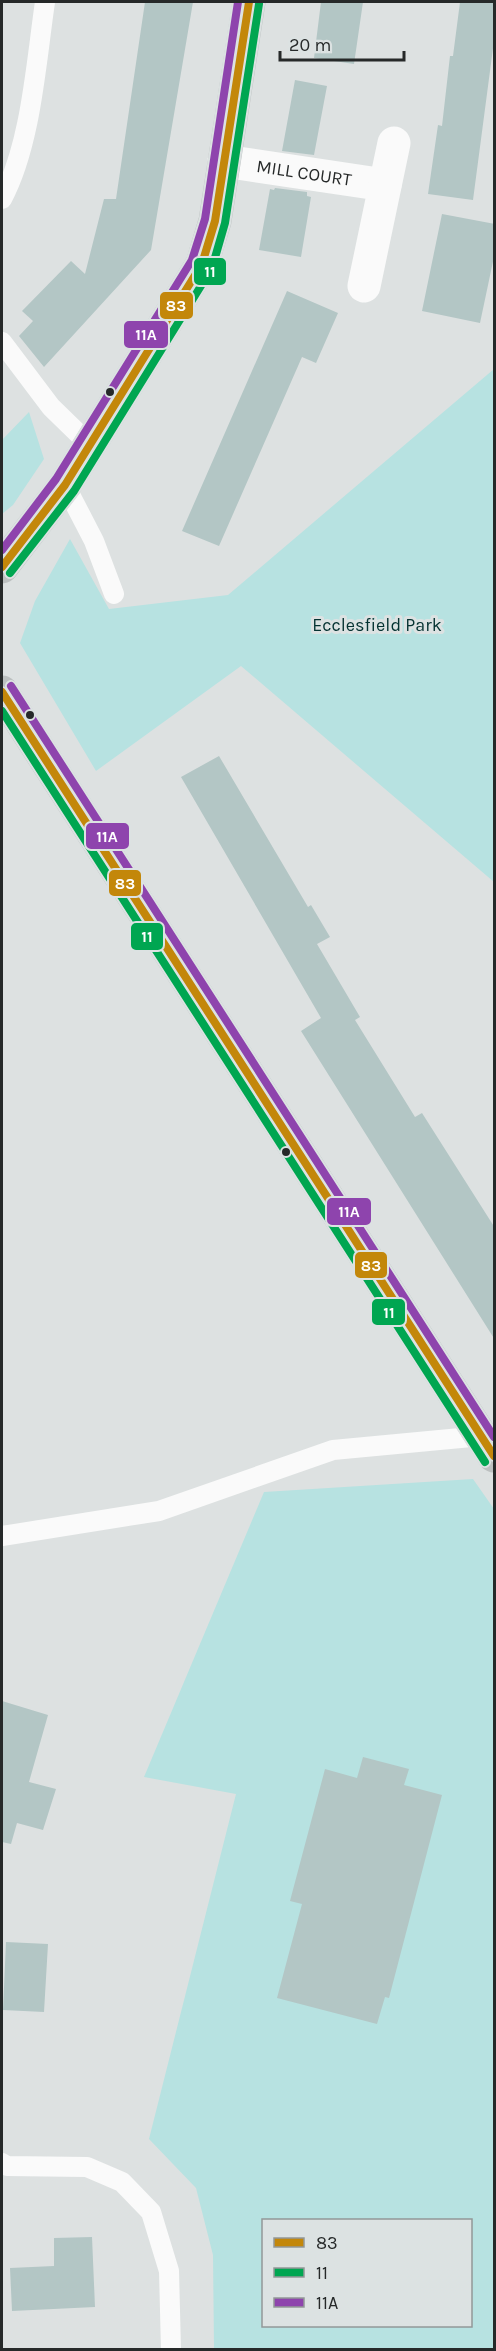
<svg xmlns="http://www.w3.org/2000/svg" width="496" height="2351" font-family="Karla,sans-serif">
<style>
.green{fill:#b7e2e1;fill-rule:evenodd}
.building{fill:#b3c6c5}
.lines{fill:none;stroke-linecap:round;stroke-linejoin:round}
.lane{stroke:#fafafa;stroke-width:20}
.street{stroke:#fafafa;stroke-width:33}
.secondary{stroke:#bcc0c0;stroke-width:33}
.bus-1-casing{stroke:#dce2e2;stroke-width:12}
.bus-2-casing{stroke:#dce2e2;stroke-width:12}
.bus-3-casing{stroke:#dce2e2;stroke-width:12}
.bus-1{stroke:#c3870a;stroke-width:8}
.bus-2{stroke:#00a651;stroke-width:8}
.bus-3{stroke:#8e44ad;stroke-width:8}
.bus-dot{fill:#262929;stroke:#dce2e2;stroke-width:2}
.labels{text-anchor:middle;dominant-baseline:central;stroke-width:6;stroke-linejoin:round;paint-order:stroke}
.street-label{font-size:18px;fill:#262929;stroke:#dce2e2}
.park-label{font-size:18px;fill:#053231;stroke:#dce2e2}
.line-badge{stroke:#dce2e2;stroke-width:2}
.badge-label{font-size:16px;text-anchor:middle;font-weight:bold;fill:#fff}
</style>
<rect width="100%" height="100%" fill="#dde1e1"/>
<!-- green -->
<path class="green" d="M494,369V882L241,666L96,771L20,643L35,601L70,539L109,609L228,595Z
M29,412L44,459L13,505L2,514V440Z
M473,1479L494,1509V2349H214L213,2255L196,2188L149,2139L236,1794L144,1777L264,1492ZM264,2220H470V2326H264Z"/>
<!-- building -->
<path class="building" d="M145,2H193L151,250L44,367L19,336L33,321L22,311L71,261L85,274L104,199H116Z
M321,2H363L354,64L314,58Z
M460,2H495V33L473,200L428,194L438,125L442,126L450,56H453Z
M295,80L327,86L314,155L282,151Z
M275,188L307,192V196L311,197L301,257L259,250L270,189L274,190Z
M442,214L495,224V252L480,323L422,311Z
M287,291L338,313L316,363L302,357L219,546L182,531Z
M219,756L308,907L311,905L330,937L317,944L360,1017L355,1020L415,1117L422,1113L495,1228V1340L301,1031L321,1018L181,777Z
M2,1701L48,1715L29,1782L56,1789L43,1830L17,1823L11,1844L2,1842Z
M363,1757L409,1769L404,1785L442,1795L389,1998L385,1997L377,2024L277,1998L302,1904L290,1901L325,1769L357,1778Z
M6,1942L48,1944L44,2012L3,2010Z
M92,2237L95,2307L12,2311L10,2268L54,2266V2238Z"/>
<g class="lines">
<!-- lane -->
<path class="lane" d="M2,199C31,145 36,63 45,2
M2,342L51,407L90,445
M65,485L94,541L114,594
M2,1536L159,1511L333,1450L482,1436
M2,2163L7,2166L87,2167L122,2182L151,2212L169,2271L171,2350"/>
<!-- street -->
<g class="street">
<path id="s1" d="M224,161L385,185"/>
<path d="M364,286L394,143"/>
</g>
<!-- secondary -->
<path class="secondary" d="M2,567L65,485L202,264L215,221L249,2
M2,692L494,1456"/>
<!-- bus-1 casing -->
<g class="bus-1-casing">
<path id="bus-1" d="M2,567L65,485L202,264L215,221L249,2
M2,692L494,1456"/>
</g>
<!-- bus-2 casing -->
<g class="bus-2-casing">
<path id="bus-2" d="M10,573L74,491L212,268L225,223L259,4
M2,711L485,1462"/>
</g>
<!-- bus-3 casing -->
<g class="bus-3-casing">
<path id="bus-3" d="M2,550L56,479L192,260L205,219L238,2
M11,686L494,1437"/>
</g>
<!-- bus-1 -->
<use href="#bus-1" class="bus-1"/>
<!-- bus-2 -->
<use href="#bus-2" class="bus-2"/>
<!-- bus-3 -->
<use href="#bus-3" class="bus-3"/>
</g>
<!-- markers -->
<g class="bus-dot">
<circle cx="110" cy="392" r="5"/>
<circle cx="30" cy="715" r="5"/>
<circle cx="286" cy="1152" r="5"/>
</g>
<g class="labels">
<!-- street labels -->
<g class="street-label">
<text stroke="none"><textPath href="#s1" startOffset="81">MILL COURT</textPath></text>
</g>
<!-- park labels -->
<g class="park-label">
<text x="377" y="625">Ecclesfield Park</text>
</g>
</g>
<g class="line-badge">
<rect x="193" y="257" width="34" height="29" rx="6" fill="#00a651"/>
<rect x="159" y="291" width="35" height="29" rx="6" fill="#c3870a"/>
<rect x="123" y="320" width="46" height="29" rx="6" fill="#8e44ad"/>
<rect x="85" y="822" width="45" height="28" rx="6" fill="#8e44ad"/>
<rect x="108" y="869" width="34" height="28" rx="6" fill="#c3870a"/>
<rect x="130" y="922" width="34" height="29" rx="6" fill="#00a651"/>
<rect x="326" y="1197" width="46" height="29" rx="6" fill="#8e44ad"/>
<rect x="354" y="1251" width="34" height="28" rx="6" fill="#c3870a"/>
<rect x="371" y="1298" width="35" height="28" rx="6" fill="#00a651"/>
</g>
<g class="badge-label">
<text x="210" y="277">11</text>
<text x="176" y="311">83</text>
<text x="146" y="340">11A</text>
<text x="107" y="842">11A</text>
<text x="125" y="889">83</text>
<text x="147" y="942">11</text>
<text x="349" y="1217">11A</text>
<text x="371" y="1271">83</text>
<text x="389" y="1318">11</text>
</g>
<!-- border -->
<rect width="496" height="2351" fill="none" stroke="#262929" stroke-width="6"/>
<!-- legend -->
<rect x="262" y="2219" width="210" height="108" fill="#dce2e2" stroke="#939898" stroke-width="1.5"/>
<rect x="274" y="2238" width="30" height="9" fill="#c3870a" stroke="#939898" stroke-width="1.5"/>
<text x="316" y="2249" font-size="18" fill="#262929">83</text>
<rect x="274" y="2268" width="30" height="9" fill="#00a651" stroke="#939898" stroke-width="1.5"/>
<text x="316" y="2279" font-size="18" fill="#262929">11</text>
<rect x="274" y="2298" width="30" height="9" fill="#8e44ad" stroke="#939898" stroke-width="1.5"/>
<text x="316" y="2309" font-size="18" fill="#262929">11A</text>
<!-- scale -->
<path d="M280 51v9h124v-9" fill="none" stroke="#262929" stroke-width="3"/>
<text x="289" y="51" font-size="18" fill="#262929" stroke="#dce2e2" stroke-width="4.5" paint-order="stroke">20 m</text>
</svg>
